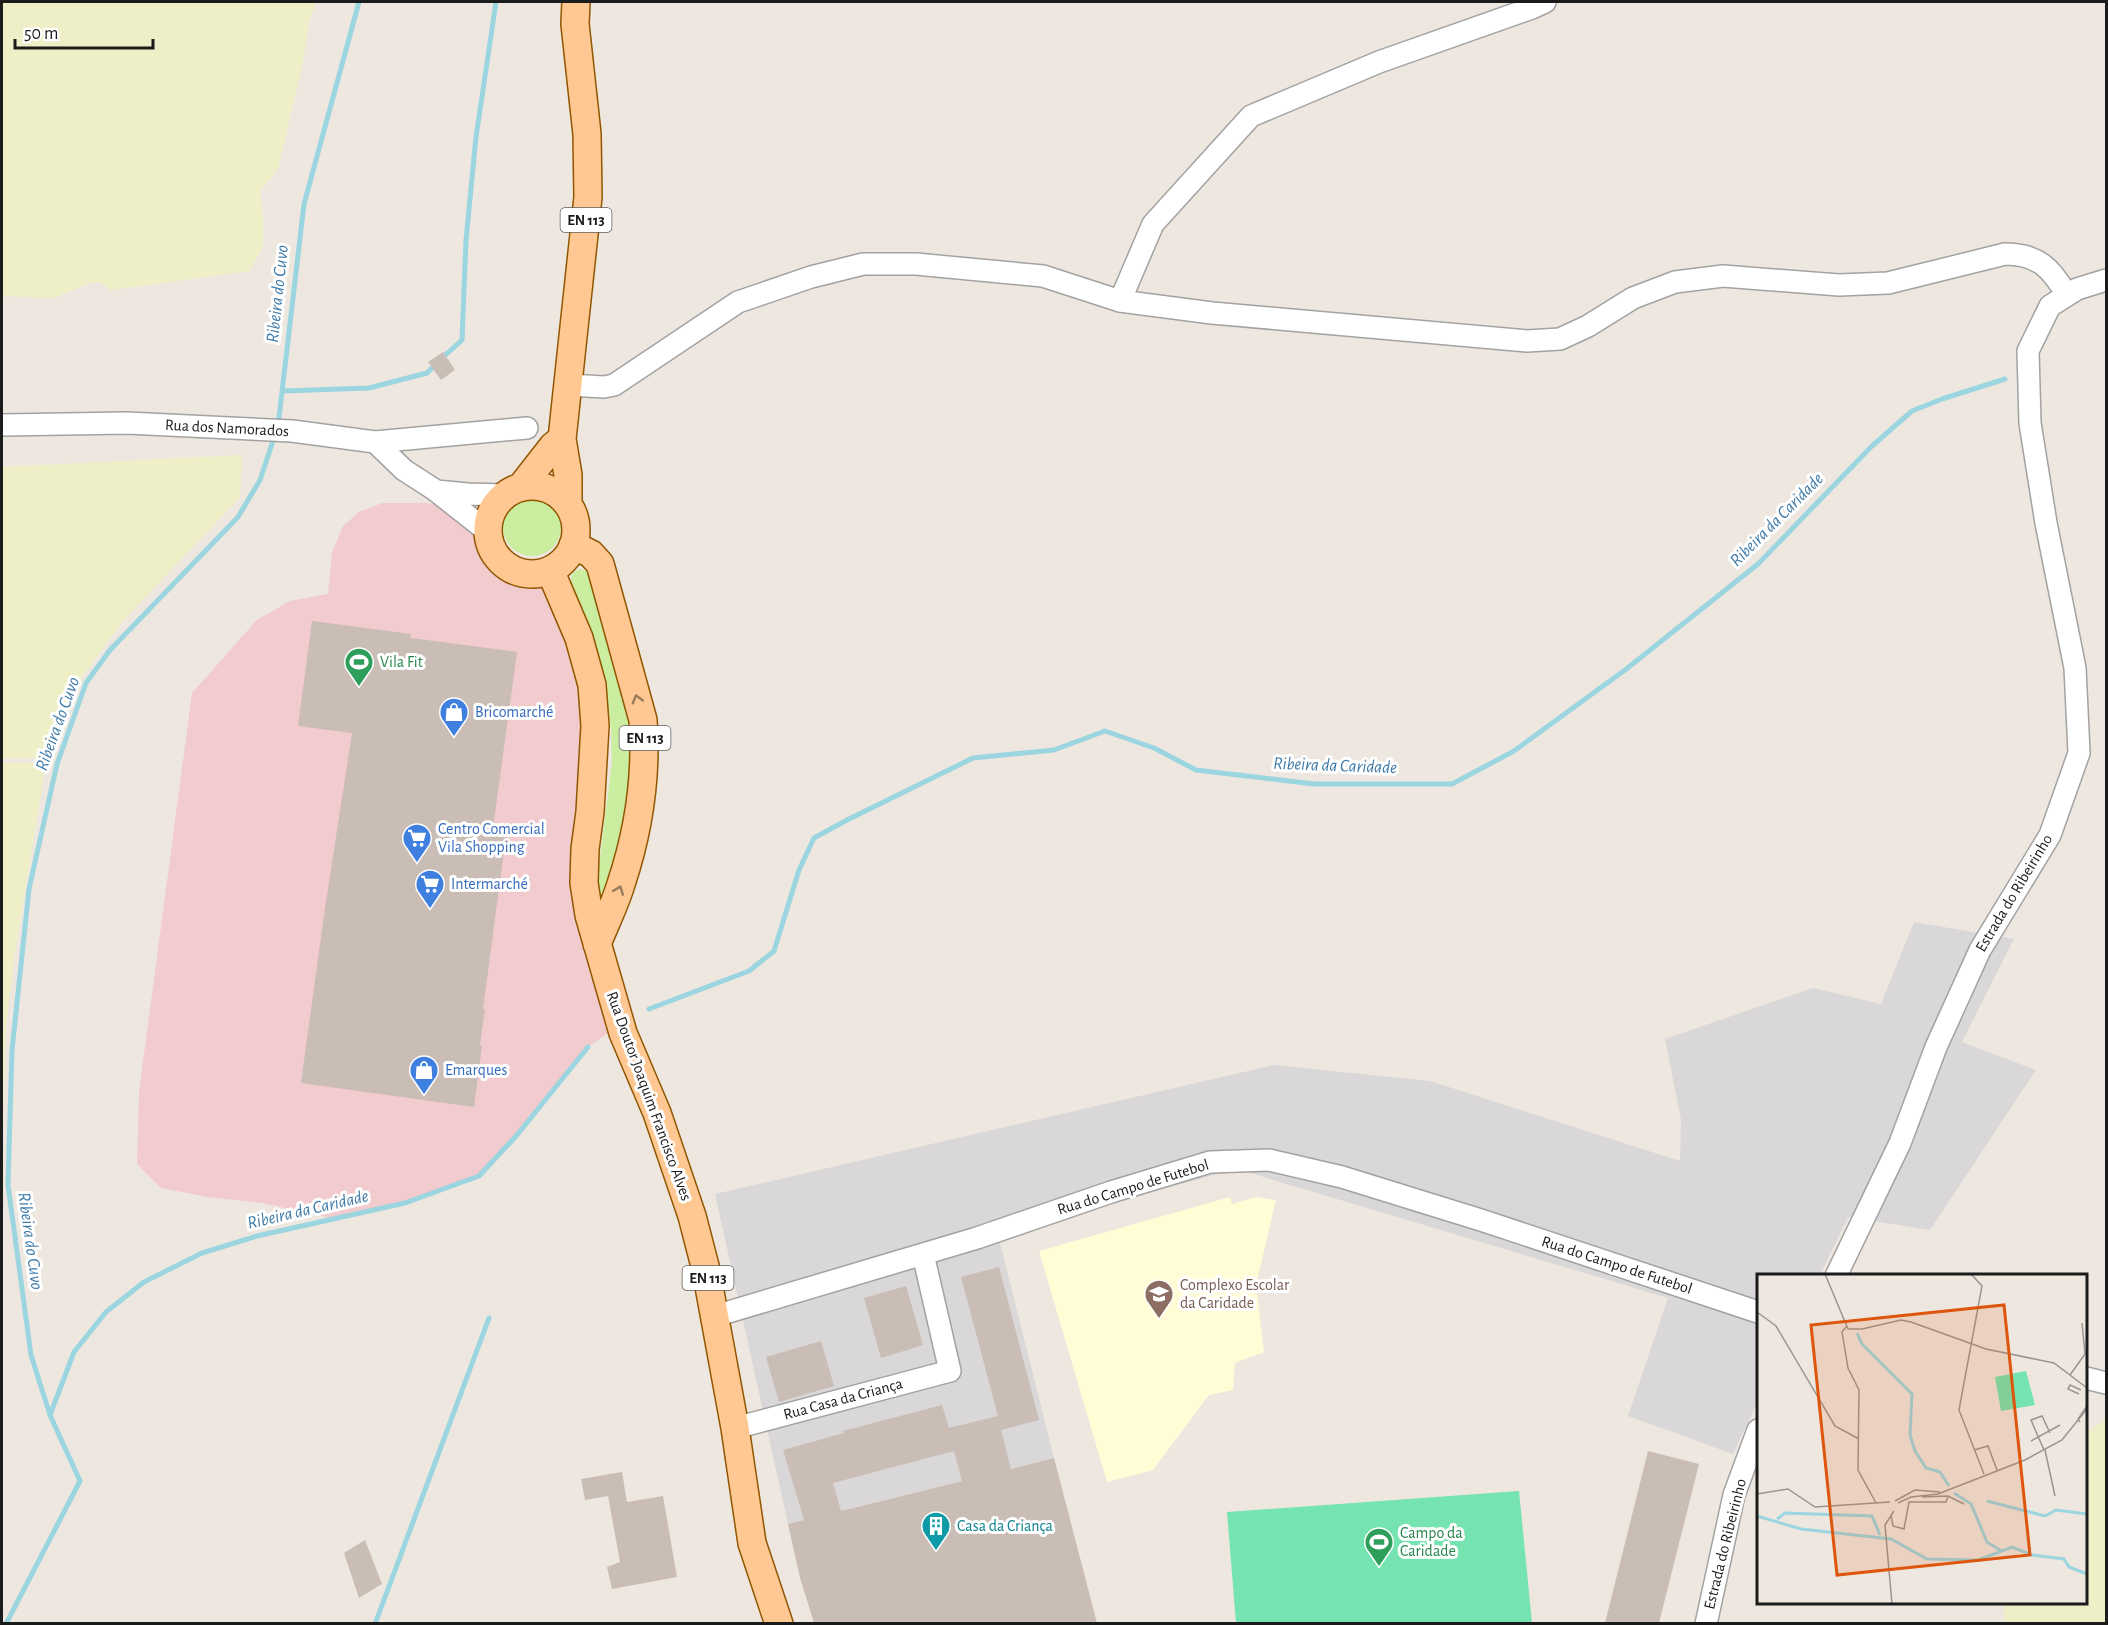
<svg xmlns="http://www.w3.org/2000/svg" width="2108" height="1625" font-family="'Alegreya Sans',sans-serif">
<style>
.residential{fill:#d9d7d8}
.commercial{fill:#f1cbcd}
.education{fill:#fffcd6}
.farmland{fill:#efefc7}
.grass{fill:#cbed9f}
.pitch{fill:#75e4b1}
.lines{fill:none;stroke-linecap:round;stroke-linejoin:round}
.stream{stroke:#9bd5e0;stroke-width:5}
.building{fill:#c9bdb5;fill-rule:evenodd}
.minor-casing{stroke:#a2a2a2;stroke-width:24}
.major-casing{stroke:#915600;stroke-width:30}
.minor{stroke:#fff;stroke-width:21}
.major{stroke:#ffc892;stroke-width:27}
.oneway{stroke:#987a5c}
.labels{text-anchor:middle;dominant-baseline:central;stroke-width:6;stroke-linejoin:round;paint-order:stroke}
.shield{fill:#fff;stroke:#5f5f5f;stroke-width:1.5}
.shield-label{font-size:15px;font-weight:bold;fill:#1b1b1b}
.street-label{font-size:16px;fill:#1b1b1b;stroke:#fff}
.leisure-label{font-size:16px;fill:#27864d;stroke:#fff;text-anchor:start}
.shop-label{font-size:16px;fill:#366cbe;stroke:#fff;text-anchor:start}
.education-label{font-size:16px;fill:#785e54;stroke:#fff;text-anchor:start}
.culture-label{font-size:16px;fill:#0d838f;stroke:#fff;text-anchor:start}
.water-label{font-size:18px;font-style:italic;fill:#3f7ba9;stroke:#fff}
.inset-river{fill:none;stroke:#9bd5e0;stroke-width:3}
.inset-road{fill:none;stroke:#9a9591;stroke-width:1.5}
.view{fill:#de560d;fill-opacity:0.15;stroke:#de560d;stroke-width:3}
.inset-edge{fill:none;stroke:#1b1b1b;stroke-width:3}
</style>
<rect width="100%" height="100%" fill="#eee7df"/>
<!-- residential -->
<path class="residential" d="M1914,922L2014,939L1962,1042L2036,1070L1930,1230L1848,1217L1820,1275L1758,1276V1401L1733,1454L1628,1416L1668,1298L1247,1172L1222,1173L1093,1208L1000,1243L1054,1458L788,1524L715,1194L1274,1065L1430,1081L1680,1161L1681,1120L1665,1039L1813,988L1881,1004Z"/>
<!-- commercial -->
<path class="commercial" d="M382,503H425L454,506L487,531L490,545L497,558L508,567L522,573L536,574L550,570L587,664L585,849L621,1024L588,1047L479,1176L405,1203L335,1219L262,1203L207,1197L161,1188L137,1164L139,1092L192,693L257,620L290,601L328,594L332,553L343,526L359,512Z"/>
<!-- education -->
<path class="education" d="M1230,1197L1232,1204L1256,1197L1276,1200L1256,1285L1264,1352L1235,1363L1233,1390L1209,1395L1153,1470L1107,1482L1039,1251Z"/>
<!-- farmland -->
<path class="farmland" d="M2,2H316L309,22L303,62L278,169L260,191L263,216V246L250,271L111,290L99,282L89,283L54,298L2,296Z
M242,455L240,497L123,621L71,692L48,758H2V467Z
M2,763H46L15,952L6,1028L2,1139Z
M2106,1420V1623H2005L2004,1603L2086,1602V1432Z"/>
<!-- grass -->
<path class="grass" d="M503 527a29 29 0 1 1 58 0a29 29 0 1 1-58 0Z
M579,569L588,571L630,706L634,764L615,873L603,899L599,897L597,882L612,762L611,729L606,693L570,588L572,574Z"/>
<!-- pitch -->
<path class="pitch" d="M1519,1491L1532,1623H1236L1227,1512Z"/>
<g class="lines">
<!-- stream -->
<path class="stream" d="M442,358L462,340L466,240L476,137L496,2
M283,391L369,388L427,373L435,365
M278,426L304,204L359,2
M649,1009L749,971L774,951L799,870L814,838L847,820L973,758L1054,750L1105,731L1154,748L1196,770L1314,784H1452L1514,751L1625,670L1758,564L1872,446L1912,411L1942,399L2005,379
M50,1415L74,1352L106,1312L144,1282L202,1253L257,1236L405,1203L479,1176L517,1135L588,1047
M6,1624L80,1481L50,1415L31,1355L8,1185L12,1050L29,889L57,764L86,683L110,650L238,517L260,480L275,435
M375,1624L489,1318"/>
</g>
<!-- building -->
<path class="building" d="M443,352L455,370L441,380L428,362Z
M312,621L411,634V638L517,652L492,835L506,836L483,1009H485L480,1045L482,1046L474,1107L301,1083L324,915L352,733L298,726Z
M999,1267L1039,1420L1001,1430L1011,1469L1054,1458L1097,1623H814L800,1578L788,1524L804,1520L783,1450L844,1433L843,1431L942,1405L949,1428L998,1416L961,1277ZM954,1451L962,1481L841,1511L833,1483Z
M906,1286L923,1345L881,1358L864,1298Z
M821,1341L834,1386L779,1402L766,1357Z
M1648,1451L1699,1464L1659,1623H1605Z
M622,1472L627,1502L663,1496L677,1577L612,1589L607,1567L620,1562L608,1496L585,1500L581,1479Z
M365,1540L382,1584L359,1598L344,1553Z"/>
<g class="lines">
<!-- minor casing -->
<g class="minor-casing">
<path id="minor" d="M1120,301L1153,224L1251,116L1379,62L1532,8L1545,2
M569,385L604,387L614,385L738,302L811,277L863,264H916L1043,276L1120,301L1212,313L1527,341L1560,339L1588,326L1633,298L1675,282L1723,276L1839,285L1888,283L2005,254C2038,254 2051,268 2067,295
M2,425L127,423L292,431L375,442L404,470L435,490L487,531
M375,442L527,428
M436,491L468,494L504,495
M1836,1276L1900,1143L1936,1047L1980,950L2050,835L2079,753L2075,668L2046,523L2030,423L2028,351L2050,306L2077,289L2106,280
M715,1316L977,1238L1111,1192L1210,1162L1269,1160L1342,1177L1484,1221L1758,1312
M2086,1378L2106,1383
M735,1428L950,1371L923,1254
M1706,1624L1734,1495L1758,1430"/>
</g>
<!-- major casing -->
<g class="major-casing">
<path id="major" d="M488 530a44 44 0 1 1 88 0a44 44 0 1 1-88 0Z
M521,487L553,446L562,439
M568,504V475L562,439L588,197L587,134L575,24L576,2
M573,545L591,554L600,564L643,720C647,776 639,830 621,884C615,904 605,924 597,944
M550,570L579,638L592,685L595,726L590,812L585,849L584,883L589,915L623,1033L657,1113L692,1216L706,1270L735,1428L752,1543L779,1624"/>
</g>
<!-- minor -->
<use href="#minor" class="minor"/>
<!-- major -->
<use href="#major" class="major"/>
</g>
<!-- one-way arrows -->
<defs><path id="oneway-chevron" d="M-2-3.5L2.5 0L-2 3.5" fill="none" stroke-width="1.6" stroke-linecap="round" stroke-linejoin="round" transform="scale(1.5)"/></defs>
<g class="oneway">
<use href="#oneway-chevron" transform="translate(637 699) rotate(-106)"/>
<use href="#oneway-chevron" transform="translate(619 890) rotate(-69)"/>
</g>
<!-- icons -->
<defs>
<g id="stadium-pin" transform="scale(1.5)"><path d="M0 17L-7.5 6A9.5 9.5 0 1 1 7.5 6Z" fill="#2e9e5b" stroke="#fff"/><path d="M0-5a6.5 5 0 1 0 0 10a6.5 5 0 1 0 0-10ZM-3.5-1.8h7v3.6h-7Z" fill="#fff"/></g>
<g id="shop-pin" transform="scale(1.5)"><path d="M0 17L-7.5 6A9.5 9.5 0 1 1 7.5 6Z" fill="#3f7fe0" stroke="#fff"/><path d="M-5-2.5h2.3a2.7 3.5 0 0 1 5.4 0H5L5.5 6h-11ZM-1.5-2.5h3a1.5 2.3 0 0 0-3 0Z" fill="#fff"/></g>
<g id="supermarket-pin" transform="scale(1.5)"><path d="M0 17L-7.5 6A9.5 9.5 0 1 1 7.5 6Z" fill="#3f7fe0" stroke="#fff"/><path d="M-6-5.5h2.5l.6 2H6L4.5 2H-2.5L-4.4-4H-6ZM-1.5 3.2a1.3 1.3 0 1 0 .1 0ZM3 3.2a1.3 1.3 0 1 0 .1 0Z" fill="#fff"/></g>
<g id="school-pin" transform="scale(1.5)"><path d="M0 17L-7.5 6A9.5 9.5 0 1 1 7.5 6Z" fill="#8d6e63" stroke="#fff"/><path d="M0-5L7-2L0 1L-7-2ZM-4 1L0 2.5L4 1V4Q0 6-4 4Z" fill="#fff"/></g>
<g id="building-pin" transform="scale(1.5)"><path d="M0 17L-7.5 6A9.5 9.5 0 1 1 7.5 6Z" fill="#0f9aa8" stroke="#fff"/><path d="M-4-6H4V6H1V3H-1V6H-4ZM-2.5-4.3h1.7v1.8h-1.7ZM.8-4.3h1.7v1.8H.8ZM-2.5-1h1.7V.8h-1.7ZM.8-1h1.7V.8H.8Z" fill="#fff"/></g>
</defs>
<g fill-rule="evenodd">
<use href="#stadium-pin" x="359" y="662"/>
<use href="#shop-pin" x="454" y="712"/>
<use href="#supermarket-pin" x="417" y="838"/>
<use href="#supermarket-pin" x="430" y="884"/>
<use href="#shop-pin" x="424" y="1070"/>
<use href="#school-pin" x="1159" y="1294"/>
<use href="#building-pin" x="936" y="1526"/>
<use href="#stadium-pin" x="1379" y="1542"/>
</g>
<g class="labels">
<!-- shield labels -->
<g class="shield">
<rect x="560.5" y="208" width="51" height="24" rx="4.5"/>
<rect x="619.5" y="726" width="51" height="24" rx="4.5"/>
<rect x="682.5" y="1266" width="51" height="24" rx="4.5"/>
</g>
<g class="shield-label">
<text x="586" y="220">EN 113</text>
<text x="645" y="738">EN 113</text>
<text x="708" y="1278">EN 113</text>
</g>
<!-- street labels -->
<g class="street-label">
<text transform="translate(227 428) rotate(3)">Rua dos Namorados</text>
<text transform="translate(2014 893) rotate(-59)">Estrada do Ribeirinho</text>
<text transform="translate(649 1096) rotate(70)">Rua Doutor Joaquim Francisco Alves</text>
<text transform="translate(1133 1187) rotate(-17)">Rua do Campo de Futebol</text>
<text transform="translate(1617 1265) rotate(18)">Rua do Campo de Futebol</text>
<text transform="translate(843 1399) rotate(-15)">Rua Casa da Criança</text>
<text transform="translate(1725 1544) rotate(-76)">Estrada do Ribeirinho</text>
</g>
<!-- leisure labels -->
<g class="leisure-label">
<text x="380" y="662">Vila Fit</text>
<text x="1400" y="1533">Campo da<tspan x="1400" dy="18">Caridade</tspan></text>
</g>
<!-- shop labels -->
<g class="shop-label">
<text x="475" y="712">Bricomarché</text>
<text x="438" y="829">Centro Comercial<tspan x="438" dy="18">Vila Shopping</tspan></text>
<text x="451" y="884">Intermarché</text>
<text x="445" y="1070">Emarques</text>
</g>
<!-- education labels -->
<g class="education-label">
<text x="1180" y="1285">Complexo Escolar<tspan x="1180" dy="18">da Caridade</tspan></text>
</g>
<!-- culture labels -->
<g class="culture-label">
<text x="957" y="1526">Casa da Criança</text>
</g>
<!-- water labels -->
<g class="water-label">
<text transform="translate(278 294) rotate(-84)">Ribeira do Cuvo</text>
<text transform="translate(1777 520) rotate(-45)">Ribeira da Caridade</text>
<text transform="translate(58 724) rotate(-70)">Ribeira do Cuvo</text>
<text transform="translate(1335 766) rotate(2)">Ribeira da Caridade</text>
<text transform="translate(308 1210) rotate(-13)">Ribeira da Caridade</text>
<text transform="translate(30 1241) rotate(82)">Ribeira do Cuvo</text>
</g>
</g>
<!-- overview -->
<g transform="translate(1757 1274)">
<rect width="330" height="330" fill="#eee7df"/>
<path d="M269,97L278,131L244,137L238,103Z" fill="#75e4b1"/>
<path class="inset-river" d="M100,59L105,70L155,120L153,161L158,177L169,194L183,198L192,212M197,219L214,230L230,268L246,278M230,227L288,242L299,236L330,240M0,242L44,255L134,265L170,285L221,286L255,273L275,281L307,285L312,293L330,300M20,245L28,239L115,242L123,261"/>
<path class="inset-road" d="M68,0L91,55H105L144,46L154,48L229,75L297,89L330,114M214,0L225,12L202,136L227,200M0,38L19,52L78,152L102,165M89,53L85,58L91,94L102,116L101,196L119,229M313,101L328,80L325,49M322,120L311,115L313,111L324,116M323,148L321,145L330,132M274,167L303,151M217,176L231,172L240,196M287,176L274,146L285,142L293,159M288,176L298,222M0,220L31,215L58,233L133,228M165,223L191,222L207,230M138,227L158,216L183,218M141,229L154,223L181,220L268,186L305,166L330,135M134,241L136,252L147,255L152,228H189L191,222M135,330L128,251L137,237"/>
<path class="view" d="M247,31L273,281L80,301L54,51Z"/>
<rect width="330" height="330" class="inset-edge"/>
</g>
<!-- border -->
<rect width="2108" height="1625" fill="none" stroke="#1b1b1b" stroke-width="6"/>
<!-- scale -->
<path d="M15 39v9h138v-9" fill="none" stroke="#1b1b1b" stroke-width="3"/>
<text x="24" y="39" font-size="18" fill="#1b1b1b" stroke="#ffffff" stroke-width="4.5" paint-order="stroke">50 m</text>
</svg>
